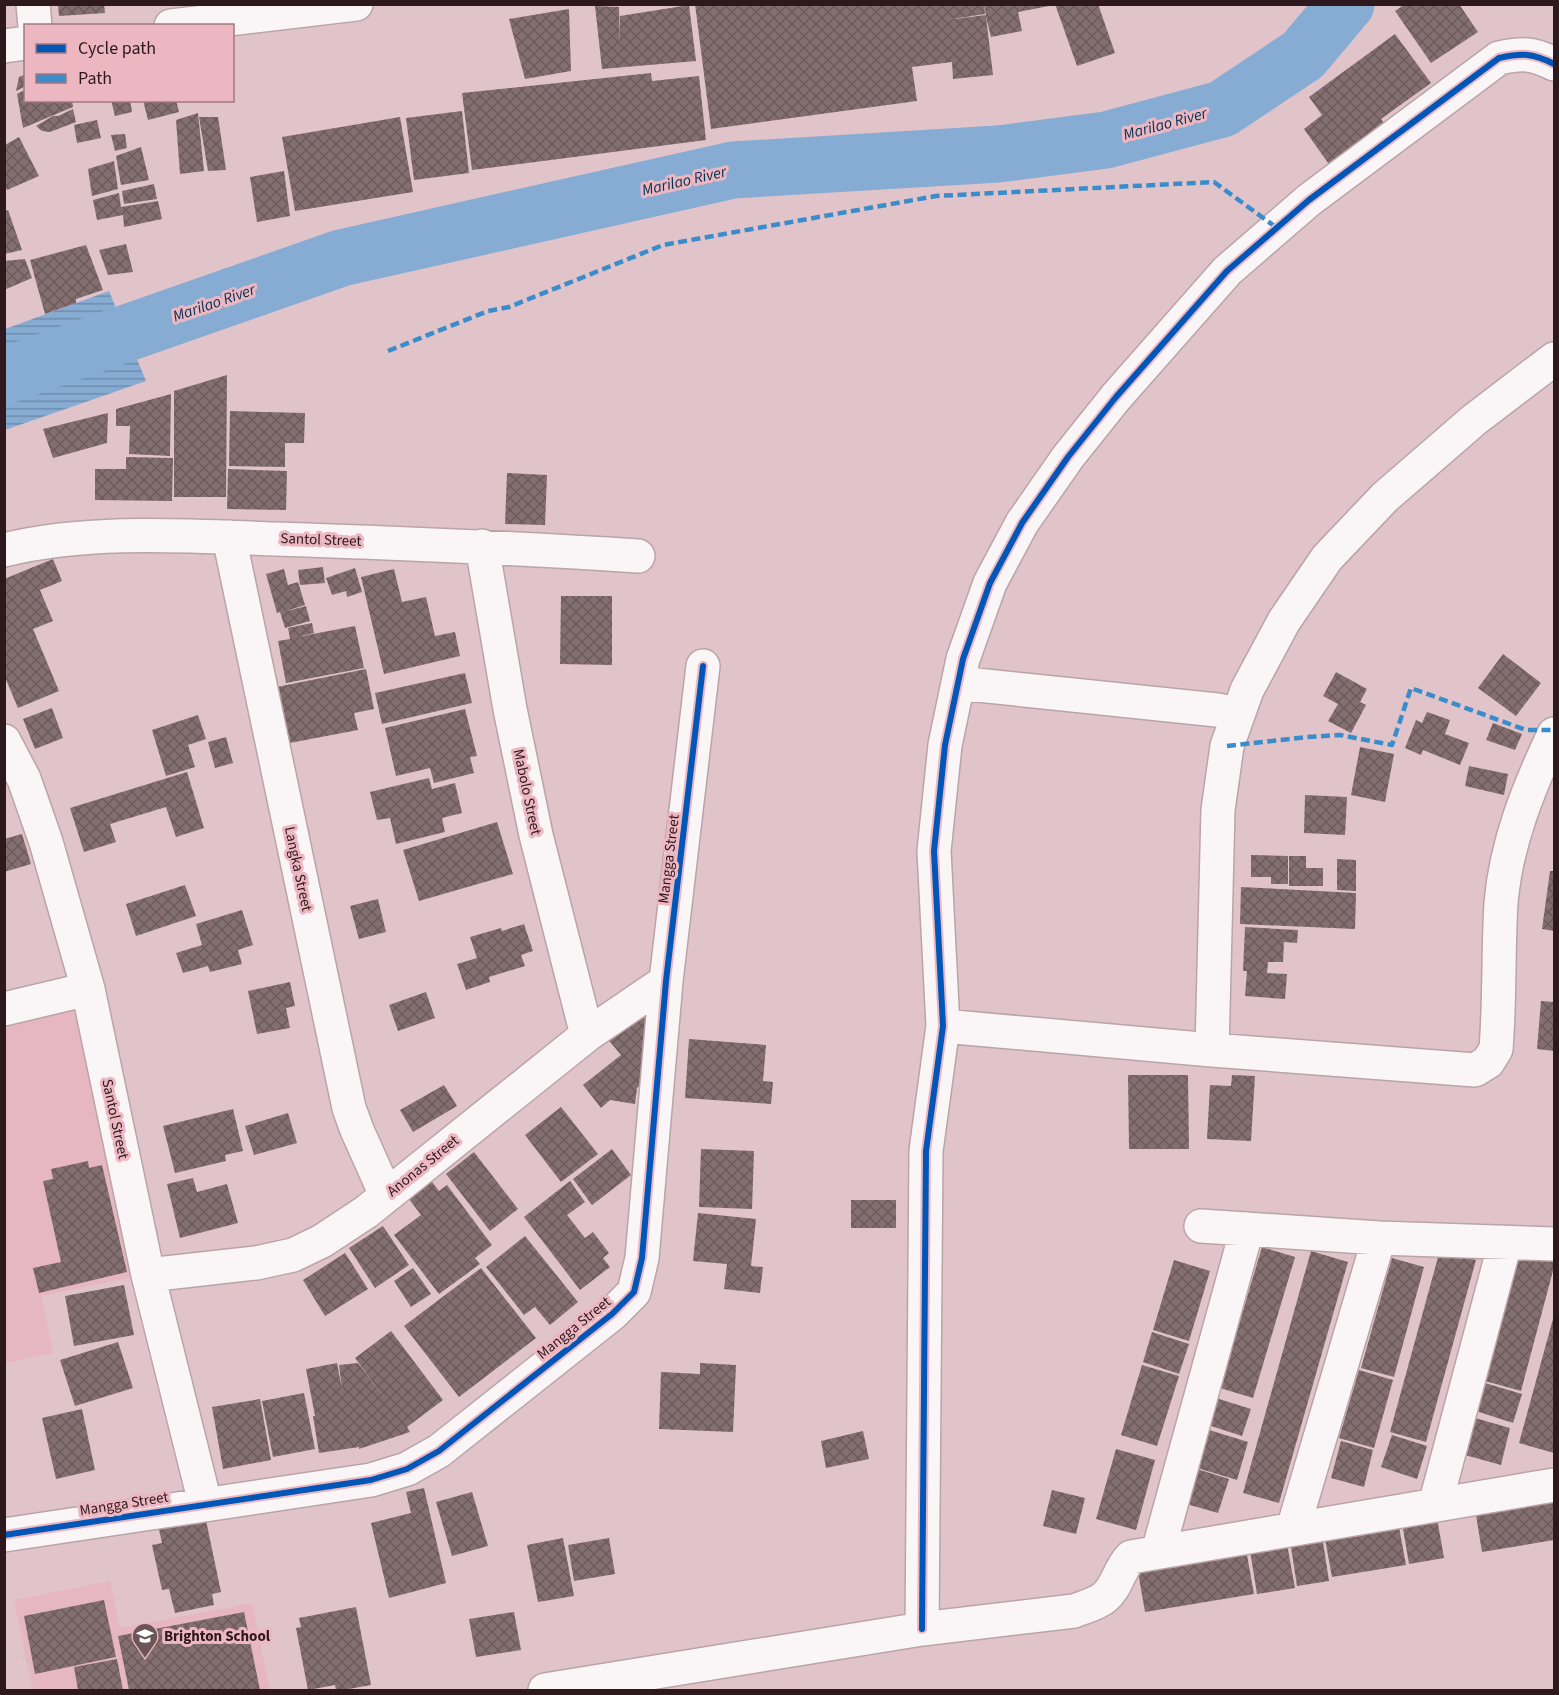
<svg xmlns="http://www.w3.org/2000/svg" width="1559" height="1695" font-family="'Source Sans 3',sans-serif">
<style>
.built{fill:#e6b7c1}
.water{fill:url(#water-rules)}
.lines{fill:none;stroke-linecap:round;stroke-linejoin:round}
.river{stroke:#87acd4;stroke-width:57}
.building{fill:url(#building-cross-hatch)}
.minor-casing{stroke:#baa4a8;stroke-width:36}
.path{stroke:#ccc5c6;stroke-width:4;stroke-dasharray:1.5 4.5;stroke-linecap:butt}
.minor{stroke:#faf6f7;stroke-width:33}
.quiet{stroke:#3b8cca;stroke-width:4.5;stroke-dasharray:9 4.5;stroke-linecap:butt}
.cycleway-casing{stroke:#edb7c2;stroke-width:10}
.cycleway{stroke:#0057b8;stroke-width:6}
.labels{text-anchor:middle;dominant-baseline:central;stroke-width:6;stroke-linejoin:round;paint-order:stroke}
.street-label{font-size:15px;fill:#2d191d;stroke:#edb7c2}
.poi-label{font-size:15px;font-weight:bold;fill:#2d191d;stroke:#edb7c2;text-anchor:start}
.water-label{font-size:16px;font-style:italic;fill:#003255;stroke:#edb7c2}
</style>
<defs>
<pattern id="water-rules" width="6" height="5" patternUnits="userSpaceOnUse" patternTransform="scale(1.5)"><rect width="6" height="5" fill="#87acd4"/><path d="M0 2.5h6" fill="none" stroke="#6f8bab"/></pattern>
<pattern id="building-cross-hatch" width="8" height="8" patternUnits="userSpaceOnUse" patternTransform="scale(1.5)"><rect width="8" height="8" fill="#846f70"/><path d="M0 0l8 8M0 8l8-8" fill="none" stroke="#6c5a5b"/></pattern>
</defs>
<rect width="100%" height="100%" fill="#e0c4c9"/>
<!-- built -->
<path class="built" d="M73,1004L137,1276L41,1296L53,1353L5,1363V1018Z
M110,1581L120,1628L252,1603L270,1690H32L14,1600Z"/>
<!-- water -->
<path class="water" d="M109,291L146,381L5,430V329Z"/>
<g class="lines">
<!-- river -->
<path class="river" d="M4,376L341,258L733,170L998,154L1106,140L1222,109L1303,55L1346,4"/>
</g>
<!-- building -->
<path class="building" d="M58,4H104L105,13L59,16Z
M695,4H984L985,14L946,20L986,15L984,4L1049,6L1018,12L1022,31L991,37L986,17L993,75L953,79L952,62L912,67L917,101L711,129Z
M1055,4H1098L1115,53L1077,66Z
M1405,4H1459L1478,32L1431,63L1395,11Z
M689,5L696,61L602,69L595,6L619,7L620,44V16Z
M569,9L571,71L525,79L509,19Z
M1395,34L1431,83L1381,119L1389,130L1333,170L1304,129L1322,115L1309,97Z
M651,73L652,81L699,76L706,140L472,170L462,93Z
M26,74V86L16,91L19,77Z
M26,89V100H72L73,107L23,128L17,94Z
M111,100H130L132,112L115,116Z
M143,100H176L179,112L148,120Z
M73,109L76,122L50,132L42,131L36,126L53,116H58Z
M462,111L469,173L414,180L406,118Z
M198,113L204,171L180,174L176,120Z
M199,117H218L226,170L208,171Z
M400,117L413,192L295,211L282,137Z
M97,120L101,138L77,143L74,125Z
M125,134L127,148L115,151L111,135Z
M19,137L39,176L7,190L5,185V145Z
M141,147L149,180L121,185L116,156Z
M114,161L118,189L92,196L88,169Z
M284,171L290,216L257,222L250,177Z
M154,184L157,199L124,204L122,191Z
M119,193L121,207L158,201L162,219L124,227L123,215L97,220L93,200Z
M8,210L22,250L4,254V212Z
M126,244L133,272L108,275L99,250Z
M86,245L103,290L76,299V303L45,314L30,260Z
M25,259L32,278L4,290V261Z
M227,375L226,497H174V391Z
M171,394L170,456L129,454L130,426H116V409Z
M230,411L305,413L304,443H285V467L229,466Z
M108,413L107,443L53,458L43,429Z
M126,457L173,458L172,501L95,500V469H126Z
M228,469L287,471L286,510L227,509Z
M507,473L547,475L545,525L505,524Z
M53,559L62,581L40,590L53,621L33,629L59,691L18,708L4,675V579Z
M323,567L325,583L300,585L298,570Z
M355,568L362,592L347,597L346,591L332,595L326,578Z
M284,569L288,585L298,582L305,605L283,612L306,606L310,621L285,628L280,612L277,613L266,574Z
M394,569L402,602L426,597L435,636L455,632L460,656L384,674L361,577Z
M561,596H612V665L560,664Z
M312,623L314,633L297,637L355,626L364,668L286,683L278,641L290,639L288,628Z
M1503,654L1541,683L1516,716L1478,688Z
M366,669L374,709L354,713L358,730L279,745L267,689Z
M1336,672L1367,689L1360,702L1366,705L1351,733L1328,721L1338,704L1323,696Z
M465,673L472,703L382,724L375,693Z
M52,708L63,738L35,749L23,719Z
M465,709L477,756L470,757L474,773L434,783L430,768L396,776L385,728Z
M1427,712L1450,720L1445,734L1469,743L1460,765L1423,750L1421,755L1405,748L1416,720L1422,723Z
M198,715L206,739L188,745L195,767L166,776L152,730Z
M1493,723L1522,734L1515,750L1486,740Z
M226,737L233,763L215,768L208,742Z
M1360,747L1394,754L1385,802L1351,795Z
M1469,766L1508,774L1504,795L1465,786Z
M187,772L204,828L176,837L166,807L110,824L116,842L84,852L70,808Z
M429,778L432,789L455,783L462,813L442,818L445,832L396,844L390,818L377,820L370,792Z
M1305,795L1347,797L1345,835L1304,833Z
M497,822L513,874L419,901L403,850Z
M22,834L31,864L4,872V839Z
M1251,855L1288,856V884H1271V877H1251Z
M1289,856H1306V868H1323V886H1289Z
M1337,859L1356,860V891L1337,890Z
M1550,871H1554V931L1542,929Z
M185,885L196,916L136,936L126,904Z
M1241,887L1356,893L1355,929L1240,924Z
M378,899L386,932L359,939L350,906Z
M242,910L253,945L238,950L242,964L210,972L208,966L183,973L176,953L202,945L196,924Z
M524,924L533,951L521,955L525,966L489,977L490,982L466,990L457,964L477,958L470,937L501,928L502,931Z
M1245,927L1298,930L1297,943L1284,942L1283,962H1268L1267,973L1287,974L1285,999L1245,996L1247,971H1243Z
M290,982L295,1006L286,1008L290,1028L257,1034L248,991Z
M426,992L435,1018L398,1031L389,1005Z
M1541,1001L1554,1002V1051L1537,1049Z
M644,1009L652,1019L643,1083L637,1088L635,1104L610,1100L601,1108L583,1085L621,1055L606,1037Z
M689,1039L766,1045L763,1081L773,1082L771,1104L685,1098Z
M1128,1075H1188L1189,1149H1129Z
M1232,1075L1255,1076L1251,1141L1207,1139L1210,1085L1231,1086Z
M444,1085L457,1106L413,1132L400,1110Z
M561,1107L598,1154L561,1182L525,1135Z
M233,1109L243,1151L225,1155L226,1161L175,1173L163,1126Z
M288,1113L297,1143L254,1155L245,1126Z
M612,1149L631,1175L592,1205L573,1179Z
M701,1149L754,1151L752,1209L699,1207Z
M474,1152L518,1209L490,1231L446,1174Z
M88,1161L89,1168L102,1165L127,1272L39,1293L33,1268L61,1262L43,1181L53,1179L51,1169Z
M193,1178L197,1192L227,1184L238,1223L180,1238L167,1184Z
M429,1178L439,1191L447,1185L492,1245L475,1258L480,1264L439,1294L394,1235L421,1215L406,1195Z
M570,1181L585,1202L567,1215L585,1238L593,1232L609,1253L603,1258L610,1267L580,1290L524,1217Z
M851,1200H896V1228H851Z
M698,1213L756,1219L751,1266L763,1267L760,1293L724,1289L727,1264L693,1261Z
M383,1226L409,1265L375,1288L349,1248Z
M525,1236L578,1302L550,1325L535,1307L524,1315L486,1267Z
M1262,1247L1295,1257L1253,1398L1220,1388Z
M1440,1250L1476,1260L1426,1442L1390,1432Z
M1521,1250L1554,1259V1267L1521,1391L1485,1381Z
M1311,1251L1348,1262L1279,1503L1243,1493Z
M345,1253L368,1289L325,1316L303,1280Z
M1392,1258L1424,1267L1394,1377L1361,1368Z
M1174,1260L1210,1271L1189,1341L1153,1330Z
M413,1268L431,1294L411,1307L394,1281Z
M481,1268L536,1338L459,1397L404,1326Z
M124,1285L134,1335L74,1346L65,1296Z
M1554,1315V1453L1519,1443Z
M391,1331L443,1400L407,1427L410,1432L359,1449V1447L319,1453L313,1416L353,1410L315,1416L306,1369L337,1363L342,1389L339,1365L358,1363L386,1400L355,1358Z
M1152,1332L1189,1344L1179,1374L1143,1362Z
M118,1342L133,1388L75,1406L60,1360Z
M700,1363L736,1365L733,1432L659,1429L661,1372L700,1374Z
M1142,1365L1179,1376L1157,1446L1121,1435Z
M1359,1370L1393,1380L1374,1448L1339,1438Z
M1485,1383L1522,1394L1513,1423L1476,1411Z
M304,1393L315,1449L273,1457L262,1401Z
M1216,1398L1251,1409L1242,1436L1208,1425Z
M260,1399L271,1460L223,1469L212,1407Z
M82,1409L95,1470L56,1479L42,1418Z
M1475,1418L1510,1428L1501,1465L1465,1455Z
M1206,1429L1248,1442L1237,1480L1194,1467Z
M863,1431L869,1459L826,1468L821,1441Z
M1392,1435L1427,1446L1417,1479L1381,1467Z
M1341,1441L1373,1450L1364,1487L1331,1478Z
M1116,1449L1155,1460L1136,1530L1096,1519Z
M1194,1468L1229,1479L1218,1513L1183,1503Z
M424,1488L446,1583L389,1598L371,1523L411,1513L406,1492Z
M1052,1490L1085,1498L1076,1534L1043,1526Z
M472,1492L488,1546L452,1556L436,1502Z
M1554,1495V1540L1482,1552L1475,1509Z
M203,1506L221,1592L212,1594L214,1605L175,1613L169,1589L162,1590L152,1545L162,1543L156,1516Z
M1437,1518L1444,1558L1409,1564L1402,1523Z
M1399,1527L1406,1565L1332,1577L1325,1539Z
M563,1538L574,1596L538,1602L527,1545Z
M609,1538L615,1574L574,1581L568,1545Z
M1323,1542L1329,1581L1297,1586L1291,1547Z
M1287,1544L1295,1588L1257,1594L1250,1551Z
M1247,1555L1254,1594L1145,1612L1138,1572Z
M104,1600L116,1657L35,1674L24,1616Z
M356,1607L371,1685L343,1690H336L335,1685L308,1690L296,1628L301,1627L299,1618Z
M244,1612L260,1690H129L118,1636Z
M514,1612L521,1650L476,1657L469,1619Z
M117,1659L123,1690H78L74,1667Z"/>
<g class="lines">
<!-- minor casing -->
<g class="minor-casing">
<path id="minor" d="M33,4L35,26
M171,26L356,4
M4,46L26,43
M229,537L349,1108L357,1130L386,1195
M482,546L510,709L536,835L587,1035
M4,550C90,529 188,536 275,539C396,543 517,548 638,556
M958,683L1217,710L1238,714
M4,741L24,779L46,842L88,989L148,1275L205,1503
M4,1009L88,989
M943,1026L1212,1050L1475,1070L1488,1062L1496,1049C1500,1000 1498,951 1501,903C1506,843 1529,787 1554,734
M1212,1050L1218,810L1227,746L1247,690L1284,621L1327,558L1385,497L1474,420L1554,359
M1201,1226L1379,1238L1554,1244
M148,1275L256,1263L293,1255L322,1241L366,1212L587,1035L666,981
M1435,1505L1505,1243
M1293,1529L1379,1238
M4,1535L371,1480L407,1469L439,1451L612,1314L634,1292L642,1258L666,981L703,666
M1158,1552L1247,1229
M922,1629L926,1151L943,1026L934,851L945,745L958,683L963,659L990,583L1022,523L1068,457L1116,397L1227,271L1309,200L1499,58C1522,53 1533,53 1554,64
M545,1690L922,1629L1074,1611C1084,1607 1097,1604 1105,1597C1117,1587 1119,1569 1131,1557L1554,1485"/>
</g>
<!-- path -->
<path class="path" d="M4,1661L27,1655L34,1690"/>
<!-- minor -->
<use href="#minor" class="minor"/>
<!-- quiet -->
<path class="quiet" d="M388,351L488,311L509,307L663,245L936,196L1214,182L1277,228
M1227,746L1307,737L1340,735L1392,745L1411,688L1526,730H1554"/>
<!-- cycleway casing -->
<g class="cycleway-casing">
<path id="cycleway" d="M4,1535L371,1480L407,1469L439,1451L612,1314L634,1292L642,1258L666,981L703,666
M922,1629L926,1151L943,1026L934,851L945,745L958,683L963,659L990,583L1022,523L1068,457L1116,397L1227,271L1309,200L1499,58C1522,53 1533,53 1554,64"/>
</g>
<!-- cycleway -->
<use href="#cycleway" class="cycleway"/>
</g>
<!-- icons -->
<defs>
<g id="school-pin" transform="scale(1.35)"><path d="M0 17L-7.5 6A9.5 9.5 0 1 1 7.5 6Z" fill="#6c5559" stroke="#edb7c2"/><path d="M0-5L7-2L0 1L-7-2ZM-4 1L0 2.5L4 1V4Q0 6-4 4Z" fill="#fff"/></g>
</defs>
<g fill-rule="evenodd">
<use href="#school-pin" x="145" y="1636"/>
</g>
<g class="labels">
<!-- street labels -->
<g class="street-label">
<text transform="translate(321 540) rotate(2)">Santol Street</text>
<text transform="translate(527 792) rotate(78)">Mabolo Street</text>
<text transform="translate(669 859) rotate(-83)">Mangga Street</text>
<text transform="translate(298 869) rotate(78)">Langka Street</text>
<text transform="translate(115 1119) rotate(78)">Santol Street</text>
<text transform="translate(423 1166) rotate(-39)">Anonas Street</text>
<text transform="translate(574 1328) rotate(-39)">Mangga Street</text>
<text transform="translate(124 1504) rotate(-9)">Mangga Street</text>
</g>
<!-- poi labels -->
<g class="poi-label">
<text x="164" y="1636">Brighton School</text>
</g>
<!-- water labels -->
<g class="water-label">
<text transform="translate(1165 124) rotate(-15)">Marilao River</text>
<text transform="translate(684 181) rotate(-13)">Marilao River</text>
<text transform="translate(214 303) rotate(-19)">Marilao River</text>
</g>
</g>
<!-- border -->
<rect width="1559" height="1695" fill="none" stroke="#2d191d" stroke-width="12"/>
<!-- legend -->
<rect x="24" y="24" width="210" height="78" fill="#edb7c2" stroke="#a07880" stroke-width="1.5"/>
<rect x="36" y="44" width="30" height="9" fill="#0057b8" stroke="#a07880" stroke-width="1.5"/>
<text x="78" y="54" font-size="18" fill="#2d191d">Cycle path</text>
<rect x="36" y="74" width="30" height="9" fill="#3b8cca" stroke="#a07880" stroke-width="1.5"/>
<text x="78" y="84" font-size="18" fill="#2d191d">Path</text>
</svg>
